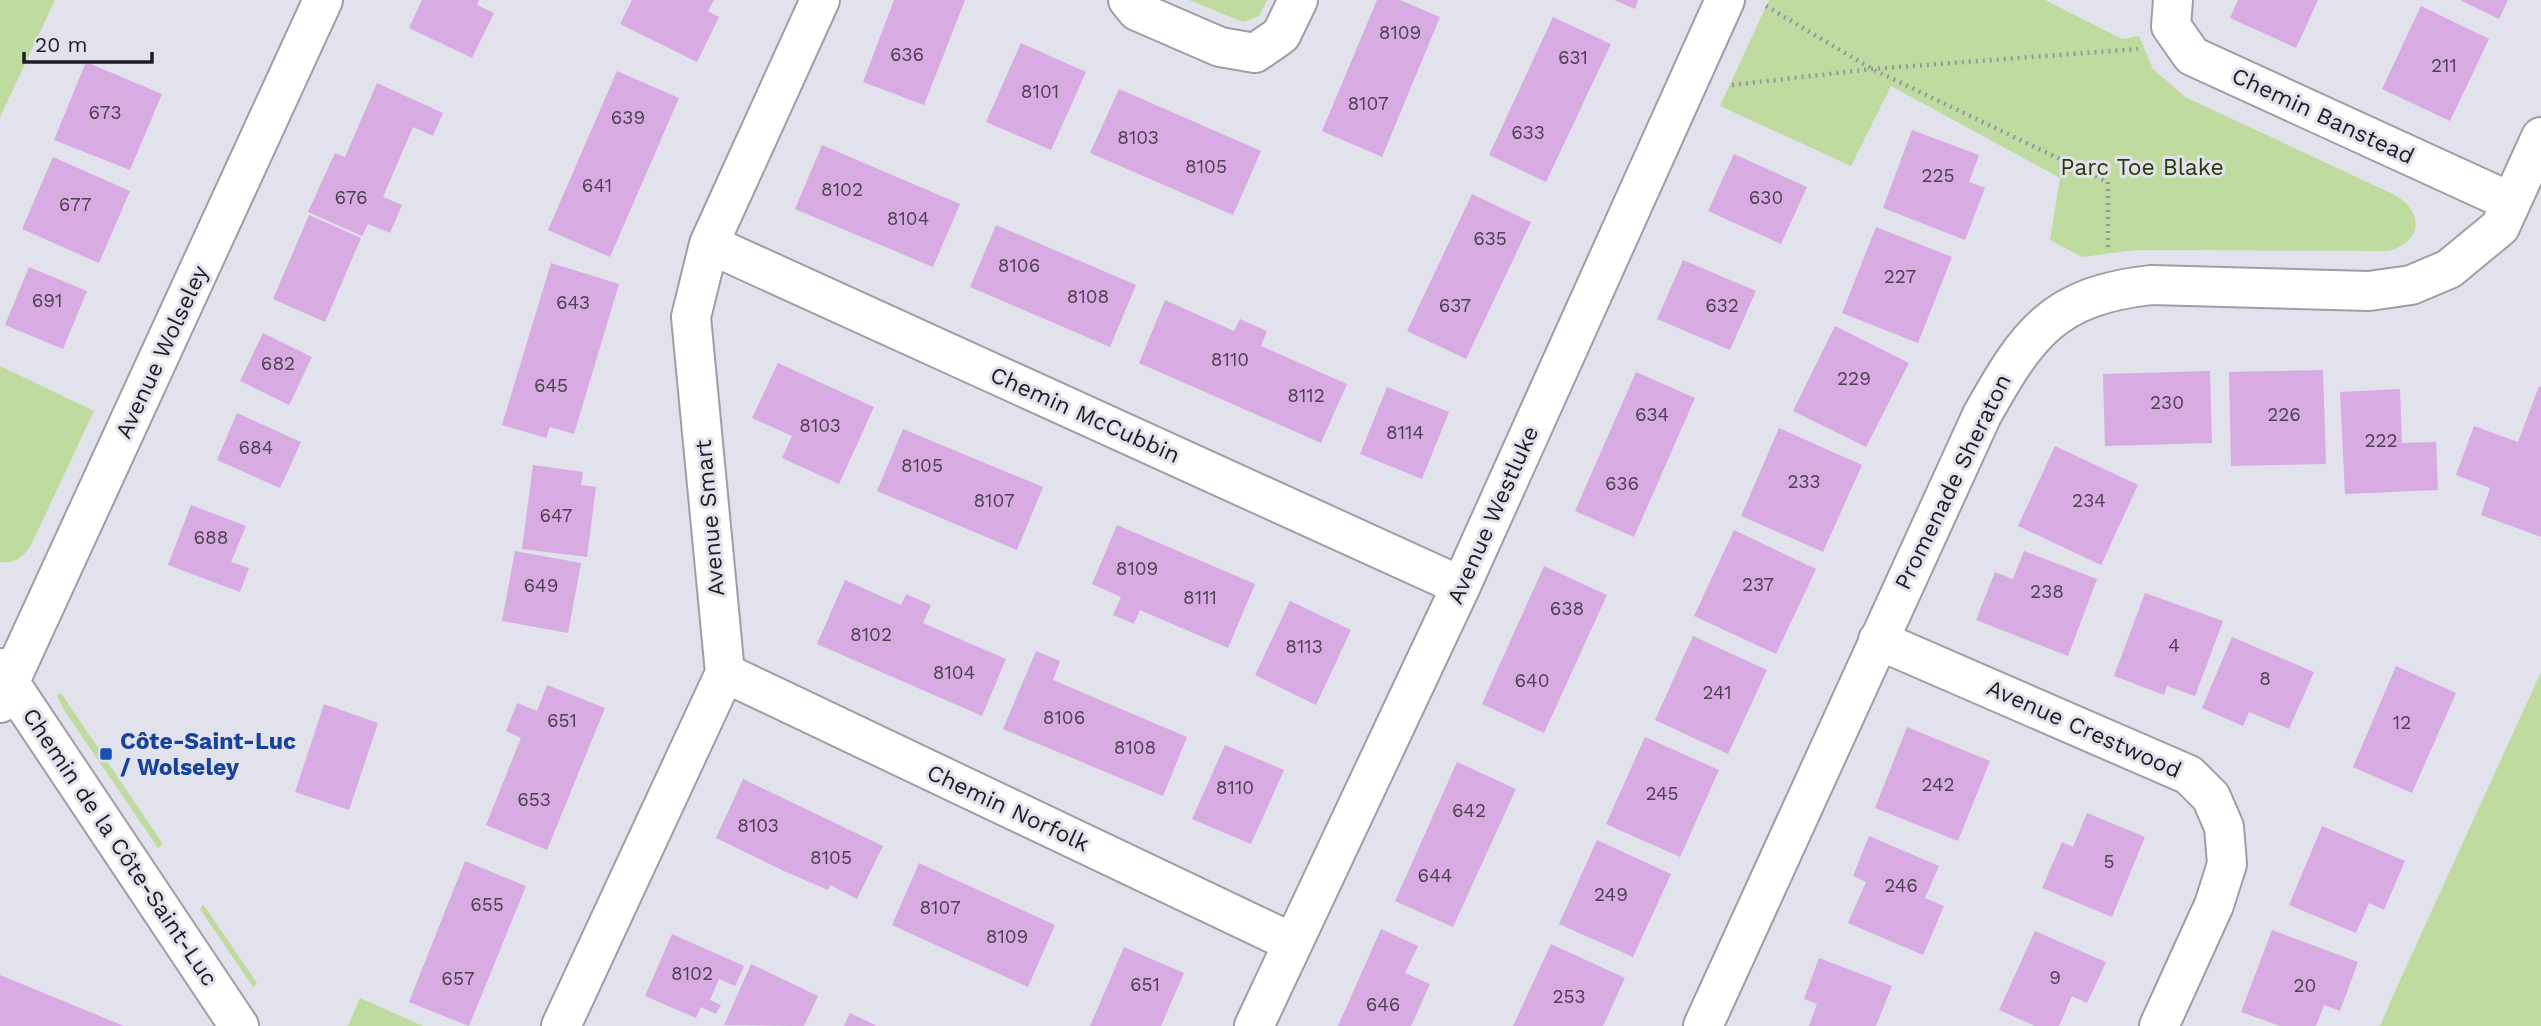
<svg xmlns="http://www.w3.org/2000/svg" width="2541" height="1026" font-family="'Work Sans',sans-serif">
<style>
.green{fill:#c0db9f}
.building{fill:#d9abe3}
.lines{fill:none;stroke-linecap:round;stroke-linejoin:round}
.minor-casing{stroke:#9d9ea7;stroke-width:42}
.path{stroke:#9899a0;stroke-width:4.5;stroke-dasharray:2 5;stroke-linecap:butt}
.minor{stroke:#fff;stroke-width:38}
.transit-dot{fill:#1a4fb4;stroke:#e1e2eb;stroke-width:2.5}
.labels{text-anchor:middle;dominant-baseline:central;stroke-width:6;stroke-linejoin:round;paint-order:stroke}
.number-label{font-size:19px;fill:#4d4252}
.street-label{font-size:23px;fill:#1e1f22;stroke:#e1e2eb}
.park-label{font-size:23px;fill:#293a0b;stroke:#e1e2eb}
.transit-label{font-size:23px;font-weight:bold;fill:#164399;stroke:#e1e2eb;text-anchor:start}
</style>
<rect width="100%" height="100%" fill="#e1e2eb"/>
<!-- green -->
<path class="green" d="M0,0H55L0,117Z
M1189,0H1267L1259,16L1243,22Z
M1769,0H2045L2122,39L2139,36L2153,69L2185,97L2397,196C2425,215 2421,241 2389,251L2135,250L2082,257L2050,240L2060,178L1891,86L1851,166L1720,106Z
M0,366L94,411L31,545C23,557 15,564 0,562Z
M2541,672V1026H2380L2396,989Z
M61,693L163,844L158,848L64,710L57,696Z
M203,904L257,983L253,987L200,909Z
M360,998L423,1026H348Z"/>
<!-- building -->
<path class="building" d="M422,0H479L477,5L494,13L472,58L409,28Z
M632,0H714L708,11L719,17L697,62L620,24Z
M894,0H965L924,105L863,82Z
M1377,0H1400L1440,17L1382,157L1322,131Z
M1614,0H1638L1635,9Z
M2238,0H2318L2296,48L2230,18Z
M2460,0H2508L2499,19Z
M2421,6L2489,39L2450,121L2382,89Z
M1553,17L1611,44L1546,182L1489,155Z
M1021,43L1086,72L1051,150L986,122Z
M86,62L162,94L130,170L54,140Z
M617,71L679,98L610,257L548,230Z
M377,83L443,113L433,136L413,127L383,197L402,205L390,233L368,224L362,236L308,212L335,153L345,157Z
M1119,89L1261,151L1233,215L1090,153Z
M1912,130L1979,155L1969,182L1985,188L1965,240L1883,208Z
M822,145L960,204L933,267L795,209Z
M1734,154L1807,187L1781,244L1708,211Z
M53,157L130,191L99,263L22,229Z
M1472,194L1531,222L1466,359L1407,331Z
M309,215L361,238L325,322L273,299Z
M996,225L1136,285L1110,347L970,287Z
M1876,227L1952,257L1918,343L1842,313Z
M1683,260L1756,291L1730,350L1657,319Z
M551,263L619,284L574,434L550,427L546,438L502,425Z
M29,267L87,291L63,349L5,325Z
M1165,300L1234,331L1240,319L1267,331L1261,346L1347,384L1321,443L1139,363Z
M1835,326L1909,363L1866,447L1793,411Z
M263,333L312,357L289,405L240,381Z
M778,363L874,407L839,484L782,458L792,436L752,418Z
M2323,370L2326,464L2231,466L2229,372Z
M2210,371L2212,443L2105,446L2103,374Z
M1636,372L1695,398L1634,537L1575,511Z
M2539,386L2541,387V537L2481,515L2490,488L2456,475L2474,426L2518,442Z
M1387,387L1449,412L1422,479L1360,454Z
M2400,389L2402,443L2436,442L2438,490L2345,494L2340,392Z
M237,413L301,442L280,488L217,460Z
M1779,428L1862,465L1823,552L1741,516Z
M903,429L1043,487L1017,550L877,491Z
M2055,446L2138,485L2101,565L2018,526Z
M533,465L583,472L581,485L596,487L587,557L522,549Z
M191,505L246,526L231,562L249,568L240,592L168,565Z
M1117,525L1255,584L1228,648L1140,610L1134,624L1113,615L1121,597L1092,584Z
M1734,530L1816,569L1776,654L1694,616Z
M515,551L581,563L568,633L502,621Z
M2024,551L2097,579L2068,656L1976,620L1995,572L2013,579Z
M1544,566L1607,595L1544,733L1482,704Z
M845,580L901,605L906,594L931,605L923,623L1006,659L982,716L817,644Z
M2145,593L2223,621L2195,696L2167,686L2164,695L2114,676Z
M1290,601L1351,630L1316,705L1255,675Z
M1693,636L1767,670L1728,754L1655,720Z
M2232,637L2314,672L2289,729L2249,712L2243,726L2202,708Z
M1036,651L1060,661L1053,680L1187,737L1163,796L1003,729Z
M2396,666L2456,693L2412,793L2353,767Z
M547,685L605,708L547,850L486,825L521,738L506,731L517,703L537,711Z
M324,704L378,723L349,810L295,792Z
M1907,727L1990,761L1958,841L1875,808Z
M1645,737L1719,770L1680,857L1606,824Z
M1225,745L1284,770L1251,844L1192,819Z
M1457,762L1516,789L1453,927L1395,901Z
M743,779L883,846L857,899L830,885L828,890L786,872L716,838Z
M2087,813L2145,837L2112,917L2042,888L2062,842L2073,847Z
M2322,826L2405,861L2384,910L2369,903L2356,933L2289,905Z
M1869,836L1939,866L1925,898L1944,906L1923,955L1848,923L1866,882L1853,876Z
M1597,840L1671,874L1633,957L1559,924Z
M465,861L526,886L469,1026L409,1002Z
M919,863L1055,925L1028,987L892,925Z
M1381,929L1418,946L1405,973L1430,984L1411,1026H1338Z
M2272,930L2358,962L2340,1011L2324,1005L2316,1026H2280L2241,1012Z
M2035,931L2106,962L2087,1003L2072,996L2059,1026H2035L1999,1010Z
M672,934L744,966L735,986L719,979L710,1000L721,1005L716,1014L701,1007L696,1018L645,996Z
M1551,944L1625,978L1603,1026H1513Z
M1124,947L1184,973L1161,1026H1090Z
M1819,958L1892,986L1876,1026H1809L1817,1004L1804,999Z
M751,964L818,996L804,1026L724,1025Z
M0,975L124,1026H0Z
M850,1013L877,1026H844Z"/>
<g class="lines">
<!-- minor casing -->
<g class="minor-casing">
<path id="minor" d="M1128,0L1137,11L1220,47L1255,53L1281,35L1298,0
M2173,0L2171,26L2192,56L2511,202
M709,244L1461,586
M1878,640L2189,775L2211,797L2224,827L2227,864L2214,905L2159,1026
M0,668L239,1026
M725,673L1291,942
M0,703L323,0
M561,1026L725,673L691,317L709,244L820,0
M1254,1026L1461,586L1725,0
M1703,1026L1982,415C2028,333 2053,296 2151,285L2369,291L2411,285L2449,269L2500,227L2541,137"/>
</g>
<!-- path -->
<path class="path" d="M1766,6L1872,69L2108,182V251
M1732,85L1872,69L2138,49"/>
<!-- minor -->
<use href="#minor" class="minor"/>
</g>
<!-- markers -->
<rect class="transit-dot" x="99" y="747" width="14" height="14" rx="3.5"/>
<g class="labels">
<!-- number labels -->
<g class="number-label">
<text x="1400" y="32">8109</text>
<text x="907" y="54">636</text>
<text x="1573" y="57">631</text>
<text x="2444" y="65">211</text>
<text x="1040" y="91">8101</text>
<text x="1368" y="103">8107</text>
<text x="105" y="112">673</text>
<text x="628" y="117">639</text>
<text x="1528" y="132">633</text>
<text x="1138" y="137">8103</text>
<text x="1206" y="166">8105</text>
<text x="1938" y="175">225</text>
<text x="597" y="185">641</text>
<text x="842" y="189">8102</text>
<text x="351" y="197">676</text>
<text x="1766" y="197">630</text>
<text x="75" y="204">677</text>
<text x="908" y="218">8104</text>
<text x="1490" y="238">635</text>
<text x="1019" y="265">8106</text>
<text x="1900" y="276">227</text>
<text x="1088" y="296">8108</text>
<text x="47" y="300">691</text>
<text x="573" y="302">643</text>
<text x="1455" y="305">637</text>
<text x="1722" y="305">632</text>
<text x="1230" y="359">8110</text>
<text x="278" y="363">682</text>
<text x="1854" y="378">229</text>
<text x="551" y="385">645</text>
<text x="1306" y="395">8112</text>
<text x="2167" y="402">230</text>
<text x="1652" y="414">634</text>
<text x="2284" y="414">226</text>
<text x="820" y="425">8103</text>
<text x="1405" y="432">8114</text>
<text x="2381" y="440">222</text>
<text x="256" y="447">684</text>
<text x="922" y="465">8105</text>
<text x="1804" y="481">233</text>
<text x="1622" y="483">636</text>
<text x="994" y="500">8107</text>
<text x="2089" y="500">234</text>
<text x="556" y="515">647</text>
<text x="211" y="537">688</text>
<text x="1137" y="568">8109</text>
<text x="1758" y="584">237</text>
<text x="541" y="585">649</text>
<text x="2047" y="591">238</text>
<text x="1200" y="597">8111</text>
<text x="1567" y="608">638</text>
<text x="871" y="634">8102</text>
<text x="2174" y="645">4</text>
<text x="1304" y="646">8113</text>
<text x="954" y="672">8104</text>
<text x="2265" y="678">8</text>
<text x="1532" y="680">640</text>
<text x="1717" y="692">241</text>
<text x="1064" y="717">8106</text>
<text x="562" y="720">651</text>
<text x="2402" y="722">12</text>
<text x="1135" y="747">8108</text>
<text x="1938" y="784">242</text>
<text x="1235" y="787">8110</text>
<text x="1662" y="793">245</text>
<text x="534" y="799">653</text>
<text x="1469" y="810">642</text>
<text x="758" y="825">8103</text>
<text x="831" y="857">8105</text>
<text x="2109" y="861">5</text>
<text x="1435" y="875">644</text>
<text x="1901" y="885">246</text>
<text x="1611" y="894">249</text>
<text x="487" y="904">655</text>
<text x="940" y="907">8107</text>
<text x="1007" y="936">8109</text>
<text x="692" y="973">8102</text>
<text x="2055" y="977">9</text>
<text x="458" y="978">657</text>
<text x="1145" y="984">651</text>
<text x="2305" y="985">20</text>
<text x="1569" y="996">253</text>
<text x="1383" y="1004">646</text>
</g>
<!-- street labels -->
<g class="street-label">
<text transform="translate(2323 116) rotate(25)">Chemin Banstead</text>
<text transform="translate(162 352) rotate(-65)">Avenue Wolseley</text>
<text transform="translate(1085 415) rotate(24)">Chemin McCubbin</text>
<text transform="translate(1953 482) rotate(-64)">Promenade Sheraton</text>
<text transform="translate(1493 515) rotate(-66)">Avenue Westluke</text>
<text transform="translate(710 518) rotate(-95)">Avenue Smart</text>
<text transform="translate(2084 729) rotate(24)">Avenue Crestwood</text>
<text transform="translate(1008 808) rotate(25)">Chemin Norfolk</text>
<text transform="translate(120 847) rotate(56)">Chemin de la Côte-Saint-Luc</text>
</g>
<!-- park labels -->
<g class="park-label">
<text x="2142" y="167">Parc Toe Blake</text>
</g>
<!-- transit labels -->
<g class="transit-label">
<text x="120" y="741">Côte-Saint-Luc<tspan x="120" dy="26">/ Wolseley</tspan></text>
</g>
</g>
<!-- scale -->
<path d="M24 52v10h128v-10" fill="none" stroke="#1e1f22" stroke-width="3.5"/>
<text x="35" y="52" font-size="21" fill="#1e1f22" stroke="#e1e2eb" stroke-width="5" paint-order="stroke">20 m</text>
</svg>
